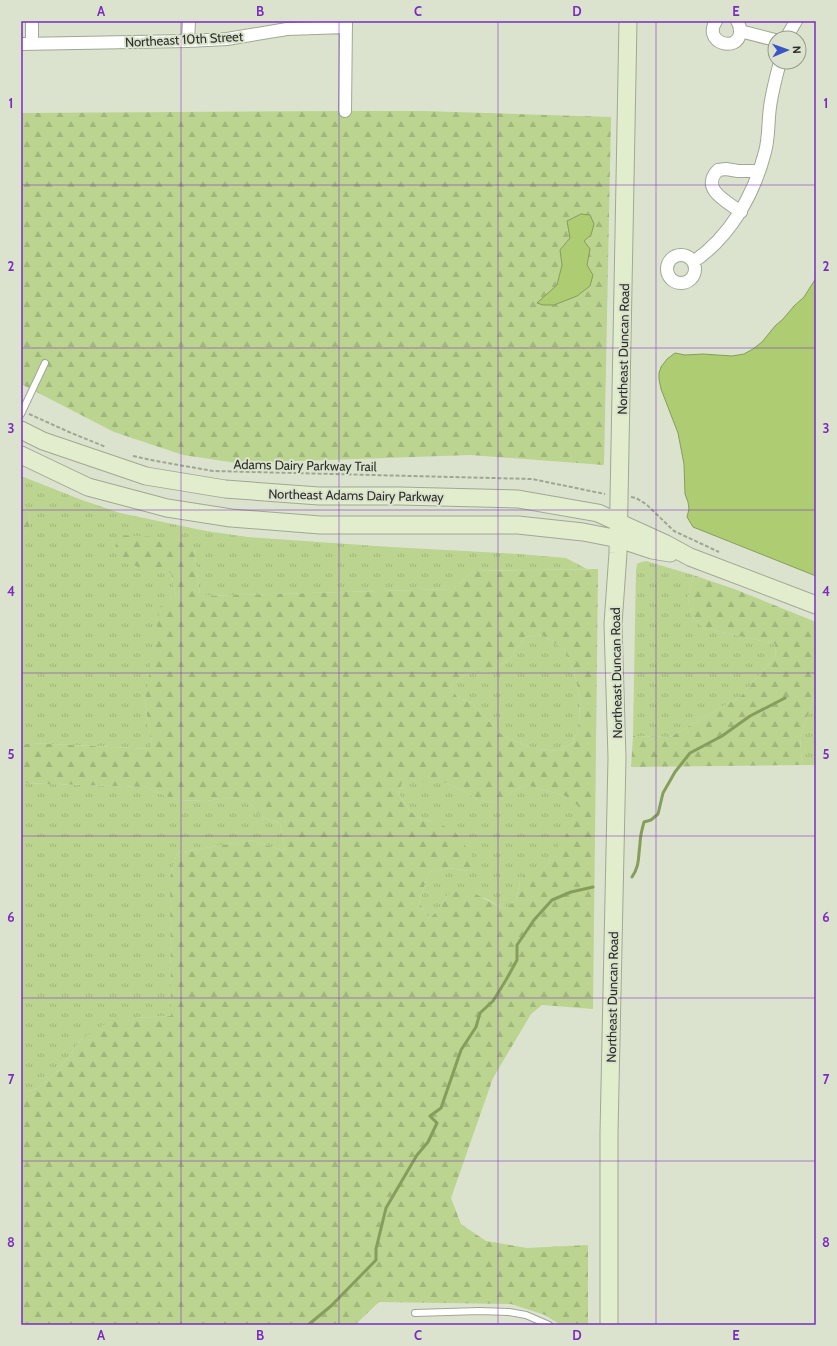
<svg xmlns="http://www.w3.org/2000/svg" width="837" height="1346" font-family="Cabin,sans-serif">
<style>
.grass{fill:url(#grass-tufts)}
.forest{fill:url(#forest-firs);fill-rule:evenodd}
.water{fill:#aecc72;stroke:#879d5c}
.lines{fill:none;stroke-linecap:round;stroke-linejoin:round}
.stream{stroke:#879d5c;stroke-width:3}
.lane-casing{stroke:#a0a894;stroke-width:8}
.street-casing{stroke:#a0a894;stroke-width:14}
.secondary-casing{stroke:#a0a894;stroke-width:19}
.path{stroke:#9fa594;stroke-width:2;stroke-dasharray:4 2;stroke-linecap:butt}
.lane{stroke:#fff;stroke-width:6}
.street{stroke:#fff;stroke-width:12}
.secondary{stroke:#e2edcd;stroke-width:17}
.grid{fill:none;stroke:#7b2cbf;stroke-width:1;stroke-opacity:0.55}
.labels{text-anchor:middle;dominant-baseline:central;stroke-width:4;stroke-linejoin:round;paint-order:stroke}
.street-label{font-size:13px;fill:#2c2f27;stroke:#dbe3ce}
.neatline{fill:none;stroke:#7b2cbf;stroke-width:1.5}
.grid-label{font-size:13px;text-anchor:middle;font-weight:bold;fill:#7b2cbf}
</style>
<defs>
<pattern id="grass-tufts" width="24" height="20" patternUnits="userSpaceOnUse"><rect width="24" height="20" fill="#bbd48f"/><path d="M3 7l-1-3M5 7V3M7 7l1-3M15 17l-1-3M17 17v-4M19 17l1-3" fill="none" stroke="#a1b67b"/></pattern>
<pattern id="forest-firs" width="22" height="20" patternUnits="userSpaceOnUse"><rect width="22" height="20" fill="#bbd48f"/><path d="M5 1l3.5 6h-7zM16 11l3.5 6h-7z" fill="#a1b67b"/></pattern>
</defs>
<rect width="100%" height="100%" fill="#dbe3ce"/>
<!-- grass -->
<path class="grass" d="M21,476L82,500L120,513L206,531L248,537L391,547L519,554L566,558L587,569L473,571L453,589L200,596L194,548L158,570L171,573L176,597L145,702L152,749L31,743L21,745V535L29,529L30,515L21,503Z
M646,561L693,575L688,598L692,617L704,628L775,644L776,656L741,696L670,737L633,736L636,570L637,564L641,562Z
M541,634L565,650L574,672L580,697L579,725L573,743L559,751L537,749L522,744L501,734L473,704L457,697L450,686L469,672L490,673L510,658L525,637Z
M816,692V765H802L800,737Z
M402,782H443L462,790L479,801L498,802L511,792L527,785L565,796L583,809L544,869L520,882L516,900L504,909L485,898L448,894L438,910L429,919L419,902L429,872L449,868L468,871L435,821L421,820L409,810L399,794Z
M21,783L145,787L176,800L207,801L232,797L248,802L262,817L280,823L285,851L251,840L177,853L170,877L171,1016L135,1018L82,1038L58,1071L38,1088L21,1094Z"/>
<!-- forest -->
<path class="forest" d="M345,111H423L611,117L604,465L471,455L237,463L183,455L114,432L21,384V113Z
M21,503L30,515L29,529L21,535Z
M120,535L172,538L194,548L200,596L453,589L473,571L598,569L593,1009L542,1005L531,1014L493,1078L451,1198L461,1224L486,1241L527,1248L588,1245V1325H561L545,1315L511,1304L379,1302L355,1325H21V1094L38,1088L58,1071L82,1038L107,1023L135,1018L171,1016L170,877L177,853L251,840L285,851L280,823L262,817L248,802L232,797L207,801L176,800L145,787L21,783V745L31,743L152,749L145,702L160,607L176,597L171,573L138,567L122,560L115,547ZM541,634L565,650L574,672L580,697L579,725L573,743L559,751L537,749L522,744L501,734L473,704L457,697L450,686L469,672L490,673L510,658L525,637ZM402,782H443L462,790L479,801L498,802L511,792L527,785L565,796L582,809L544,869L526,872L520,882L516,900L504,909L466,889L448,894L438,910L429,919L419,902L429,872L449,868L469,871L473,863L471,854L456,833L435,821L421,820L409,810L399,794Z
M693,575L737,590L816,622V692L800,737L802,765L631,767L633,736L670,737L741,696L776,656L775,644L704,628L692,617L688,598Z"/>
<!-- water -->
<path class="water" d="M581,214L590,215L594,224L591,235L584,241L590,249L587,265L593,275L590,286L577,296L554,305H543L537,303L557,285L562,265L560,250L570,238L567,221Z
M816,278V576L693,527L687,517L689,509L688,502L685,494L684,464L678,433L661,389L659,379V373L661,367L667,359L675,353L685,355L703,354L732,356L744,354L753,349L762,342L775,326L783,319L794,306L804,297Z"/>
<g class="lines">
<!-- stream -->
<path class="stream" d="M632,877C640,865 638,857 640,844C640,837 642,829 644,822L651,820L658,814L663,793L675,772L690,753L722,736L750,716L785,698
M308,1325L331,1306L376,1260V1249L386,1208L417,1155L428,1142L437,1123L430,1116L441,1108L461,1050L476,1027L480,1013L493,1001L506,980L517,960V945L534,920L552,900L571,892L593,887"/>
<!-- lane casing -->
<g class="lane-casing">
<path id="lane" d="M21,414L45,363
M415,1313L480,1311L509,1312L526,1315L549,1325"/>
</g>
<!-- street casing -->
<g class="street-casing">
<path id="street" d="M716,21C702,43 738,53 740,33C740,28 740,25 737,21
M740,31L775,40
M786,38L796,21
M188,41L189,21
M21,44L188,41L227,39L287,29L346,27
M32,44V21
M345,111L346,21
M741,212C726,201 700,189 718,170L726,169L738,171H759
M667 269a14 14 0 1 1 28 0a14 14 0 1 1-28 0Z
M693,262C730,237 754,195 765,152C769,138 768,121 770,107C772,92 776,77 780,62"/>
</g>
<!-- secondary casing -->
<g class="secondary-casing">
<path id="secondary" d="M21,430L43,441L146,476L225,489L319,496H400L518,499L598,513L666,544L690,557L816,605
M21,455L88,487L167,508L231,518L320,525H518L583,532L619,539L652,550L670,553
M609,1325V1133L617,758L613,624L618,553L628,21"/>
</g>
<!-- path -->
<path class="path" d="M29,414L69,432L106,447
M133,456L156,461L213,471L532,479L605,494
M631,497L636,498L646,504L674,531L719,552"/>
<!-- lane -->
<use href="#lane" class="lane"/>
<!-- street -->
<use href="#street" class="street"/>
<!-- secondary -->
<use href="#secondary" class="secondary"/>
</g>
<!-- grid -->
<path class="grid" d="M181,21V1325M339,21V1325M498,21V1325M656,21V1325M21,185H816M21,348H816M21,510H816M21,673H816M21,836H816M21,998H816M21,1161H816"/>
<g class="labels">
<!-- street labels -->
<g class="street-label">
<text transform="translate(184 39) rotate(-3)">Northeast 10th Street</text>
<text transform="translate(623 349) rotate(-89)">Northeast Duncan Road</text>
<text transform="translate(305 465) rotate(1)">Adams Dairy Parkway Trail</text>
<text transform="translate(356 495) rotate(1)">Northeast Adams Dairy Parkway</text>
<text transform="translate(616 673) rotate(-91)">Northeast Duncan Road</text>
<text transform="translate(612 997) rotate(-89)">Northeast Duncan Road</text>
</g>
</g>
<!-- border -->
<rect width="837" height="1346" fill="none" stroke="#dbe3ce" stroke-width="44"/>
<!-- north arrow -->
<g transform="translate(787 50) rotate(88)"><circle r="19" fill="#dbe3ce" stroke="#959b8b"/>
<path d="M0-3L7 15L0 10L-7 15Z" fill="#3b55c7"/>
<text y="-6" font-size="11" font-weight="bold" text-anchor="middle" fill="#2c2f27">N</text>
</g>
<rect x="22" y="22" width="793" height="1302" class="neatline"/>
<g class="grid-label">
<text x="101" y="16">A</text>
<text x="260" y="16">B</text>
<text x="418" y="16">C</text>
<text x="577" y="16">D</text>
<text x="736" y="16">E</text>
<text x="11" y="108">1</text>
<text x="826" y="108">1</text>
<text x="11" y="271">2</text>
<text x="826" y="271">2</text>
<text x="11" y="433">3</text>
<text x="826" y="433">3</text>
<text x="11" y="596">4</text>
<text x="826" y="596">4</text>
<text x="11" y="759">5</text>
<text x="826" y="759">5</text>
<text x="11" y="922">6</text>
<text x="826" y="922">6</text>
<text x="11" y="1084">7</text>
<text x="826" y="1084">7</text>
<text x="11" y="1247">8</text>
<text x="826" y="1247">8</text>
<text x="101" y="1340">A</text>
<text x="260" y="1340">B</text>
<text x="418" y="1340">C</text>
<text x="577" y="1340">D</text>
<text x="736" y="1340">E</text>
</g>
</svg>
